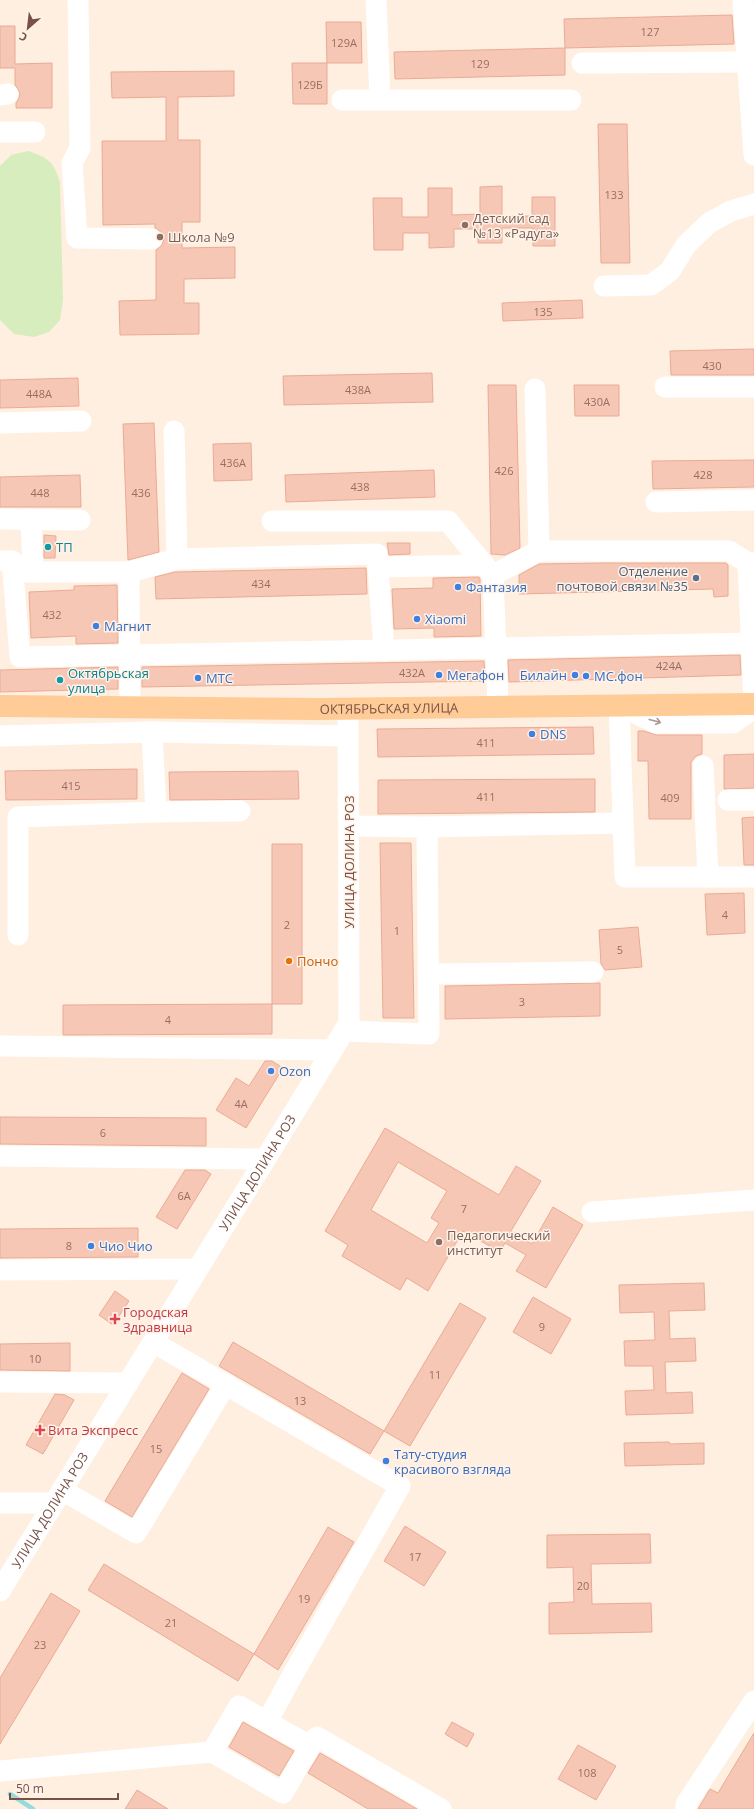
<svg xmlns="http://www.w3.org/2000/svg" width="754" height="1809" font-family="'Open Sans',sans-serif">
<style>
.green{fill:#d7edbd}
.lines{fill:none;stroke-linecap:round;stroke-linejoin:round}
.stream{stroke:#98dbdd;stroke-width:4.5}
.building{fill:#f7c7b5;stroke:#ebaa94;fill-rule:evenodd}
.minor{stroke:#fff;stroke-width:21}
.major{stroke:#ffcb97;stroke-width:22}
.oneway{stroke:#ae968f}
.education-dot{fill:#8d6e63;stroke:#fff3e9;stroke-width:1.5}
.culture-dot{fill:#0f9aa8;stroke:#fff3e9;stroke-width:1.5}
.service-dot{fill:#5c6f8a;stroke:#fff3e9;stroke-width:1.5}
.shop-dot{fill:#3f7fe0;stroke:#fff3e9;stroke-width:1.5}
.food-dot{fill:#e8710a;stroke:#fff3e9;stroke-width:1.5}
.health-dot{fill:#e0444e;stroke:#fff3e9;stroke-width:1.5}
.labels{text-anchor:middle;dominant-baseline:central;stroke-width:3;stroke-linejoin:round;paint-order:stroke}
.number-label{font-size:11px;fill:#986e61}
.education-label{font-size:13px;fill:#785e54;stroke:#fff3e9;text-anchor:start}
.culture-label{font-size:13px;fill:#0d838f;stroke:#fff3e9;text-anchor:start}
.service-label{font-size:13px;fill:#4e5e75;stroke:#fff3e9;text-anchor:end}
.shop-label{font-size:13px;fill:#366cbe;stroke:#fff3e9;text-anchor:start}
.street-label{font-size:13px;fill:#785045;stroke:#fff3e9}
.food-label{font-size:13px;fill:#c56008;stroke:#fff3e9;text-anchor:start}
.health-label{font-size:13px;fill:#be3a42;stroke:#fff3e9;text-anchor:start}
</style>
<rect width="100%" height="100%" fill="#ffefe0"/>
<!-- green -->
<path class="green" d="M28,151C49,158 54,162 60,183L63,300L60,320L49,332L34,337L14,334L1,321L0,319V166L11,155Z"/>
<g class="lines">
<!-- stream -->
<path class="stream" d="M10,1794L33,1809"/>
</g>
<!-- building -->
<path class="building" d="M732,15L734,44L565,48L564,19Z
M326,22H361L362,63H327Z
M0,26H15V64L52,63V108H16V103L19,98L20,93L15,85V68H0Z
M565,48V75L395,79L394,52Z
M292,63H327V104H293Z
M234,71V96L178,97V140H200V222H182V248L235,247V278L184,279V303H199V334L120,335L119,301L156,300V250L162,245L164,239L162,233L155,228V224L103,225L102,141H166V97L112,98L111,72Z
M598,124H627L630,263H601Z
M502,186V216H532V197H555V246H533V228H502V243H478V229H454V247L429,248V233H403V250H374L373,198H402V217H428V188H452V215L480,214V187Z
M582,300L583,318L503,321L502,303Z
M754,349V375H671L670,351Z
M432,373L433,402L284,405L283,376Z
M78,378L79,406L0,408V380Z
M488,385H516L520,548L505,555L491,554Z
M574,385H619V416H575Z
M154,423L159,552L128,560L123,424Z
M251,443L252,480L214,481L213,444Z
M754,460V487L653,489L652,461Z
M434,470L435,497L286,502L285,475Z
M80,475L81,507H0V477Z
M44,535L56,536L55,558H44Z
M387,543H410V554L389,555Z
M601,563H726L728,565V596L714,597L713,589L519,594V575L539,564Z
M366,568L367,594L156,599L155,577L175,572Z
M479,577L480,579L481,636L434,637V628L394,629L392,589L433,588V578Z
M117,585L118,643L76,644V636L31,638L29,592L74,590V586Z
M740,655L741,675L509,682L508,660Z
M484,661L485,681L142,687V667Z
M118,667V689L0,692V670Z
M593,727L594,754L378,757L377,729Z
M638,731H644L656,735H702V754L696,756L691,762V819H649L648,761H638Z
M754,754V788L724,789V755Z
M137,769V799L6,800L5,771Z
M298,771L299,799L170,800L169,772Z
M595,779V812L378,814V780Z
M754,817V865H744L742,818Z
M380,843H411L414,1018H383Z
M272,844H302V1004H272Z
M744,893L745,933L707,935L705,894Z
M638,927L642,967L605,970L601,964L599,930Z
M600,983V1016L445,1019V986Z
M272,1004V1034L63,1035V1005Z
M265,1061H272L283,1068L246,1128L216,1110L236,1078L249,1086Z
M0,1117L206,1118V1146L0,1144Z
M385,1128L499,1195L516,1166L541,1181L511,1231L532,1244L553,1207L583,1225L546,1288L516,1271L526,1255L505,1243L500,1252L463,1231L428,1291L407,1278L400,1290L342,1256L348,1245L325,1231ZM398,1162L447,1191L431,1218L439,1223L427,1243L371,1210Z
M185,1170H205L211,1174L177,1229L156,1217Z
M138,1228V1257L0,1258V1229Z
M704,1283L705,1310L669,1311L670,1339L695,1338L696,1361L665,1362L666,1393L692,1392L693,1413L626,1415L625,1391L654,1390L653,1366H625L624,1341L655,1340L654,1312L620,1313L619,1285Z
M115,1291L129,1301L113,1325L99,1315Z
M533,1297L571,1319L551,1354L513,1332Z
M460,1303L486,1318L410,1446L384,1431Z
M233,1342L384,1431L370,1454L219,1366Z
M70,1343V1371L0,1370V1344Z
M182,1373L209,1389L132,1517L105,1501Z
M55,1394L65,1395L74,1400L43,1454L26,1445Z
M669,1442L670,1444L704,1443V1464L625,1466L624,1443Z
M405,1526L446,1552L424,1586L384,1561Z
M328,1527L354,1542L278,1670L254,1654Z
M650,1534L651,1563L591,1564L592,1604L651,1603L652,1632L549,1634V1603L574,1602L573,1567L547,1568V1535Z
M104,1564L254,1654L238,1681L88,1590Z
M51,1593L80,1611L0,1744V1678Z
M243,1722L294,1751L279,1776L229,1747Z
M452,1722L474,1734L467,1747L445,1734Z
M754,1733V1809H698L710,1789L718,1793Z
M578,1745L616,1766L596,1800L558,1779Z
M320,1753L417,1809H368L308,1773Z
M137,1790L168,1809H125Z"/>
<g class="lines">
<!-- minor -->
<g class="minor">
<path d="M78,0L80,148L72,163L77,238L152,239"/>
<path d="M376,0L380,99"/>
<path d="M743,0L754,155"/>
<path d="M582,63L747,62"/>
<path d="M0,95L8,94"/>
<path d="M342,100H571"/>
<path d="M0,132H35"/>
<path d="M604,286L651,285L670,271L686,245L709,223L731,211L754,204"/>
<path d="M665,387H754"/>
<path d="M535,389L539,551H729L748,563"/>
<path d="M0,423L81,421"/>
<path d="M174,431L177,559"/>
<path d="M656,502L754,500"/>
<path d="M0,519L80,520"/>
<path d="M31,519L33,572"/>
<path d="M272,521H448L484,565"/>
<path d="M3,561H12L27,572H129L130,707"/>
<path d="M12,561L20,657L754,643"/>
<path d="M378,567L384,651"/>
<path d="M129,572L177,559L377,554L378,567L484,565L493,575L498,706"/>
<path d="M493,575L539,551"/>
<path d="M754,704L748,563H754"/>
<path d="M754,708L733,723H656L619,705L625,877H754"/>
<path d="M152,732L156,812L240,811"/>
<path d="M0,736L152,732L348,736"/>
<path d="M703,766L708,877"/>
<path d="M728,800H754"/>
<path d="M349,826L427,827L623,823"/>
<path d="M18,935V817L156,812"/>
<path d="M428,974L593,972"/>
<path d="M344,1031L429,1034L427,827"/>
<path d="M0,1046L332,1050"/>
<path d="M0,1156L265,1159"/>
<path d="M592,1212L754,1200"/>
<path d="M0,1270L197,1269"/>
<path d="M153,1342L400,1486L292,1676L267,1722"/>
<path d="M0,1382L128,1383"/>
<path d="M62,1490L136,1533L226,1384"/>
<path d="M0,1503H54"/>
<path id="s1" d="M0,1591L349,1023L348,708"/>
<path d="M212,1752L283,1793L310,1746"/>
<path d="M0,1771L212,1752L239,1706L310,1746L317,1737L441,1809"/>
<path d="M686,1809V1804L754,1701"/>
</g>
<!-- major -->
<path class="major" id="s2" d="M0,706L320,709L754,704"/>
</g>
<!-- one-way arrows -->
<defs><path id="oneway-shaft" d="M-6 0H5M1.5-3L5.5 0L1.5 3" fill="none" stroke-width="1.6" stroke-linecap="round" stroke-linejoin="round"/></defs>
<use class="oneway" href="#oneway-shaft" transform="translate(655 721) rotate(15)"/>
<!-- markers -->
<g class="education-dot">
<circle cx="465" cy="225" r="4"/>
<circle cx="160" cy="237" r="4"/>
<circle cx="439" cy="1242" r="4"/>
</g>
<g class="culture-dot">
<circle cx="48" cy="547" r="4"/>
<circle cx="60" cy="680" r="4"/>
</g>
<circle class="service-dot" cx="696" cy="578" r="4"/>
<g class="shop-dot">
<circle cx="458" cy="587" r="4"/>
<circle cx="417" cy="619" r="4"/>
<circle cx="96" cy="626" r="4"/>
<circle cx="439" cy="675" r="4"/>
<circle cx="575" cy="675" r="4"/>
<circle cx="586" cy="676" r="4"/>
<circle cx="198" cy="678" r="4"/>
<circle cx="532" cy="734" r="4"/>
<circle cx="271" cy="1071" r="4"/>
<circle cx="91" cy="1246" r="4"/>
<circle cx="386" cy="1461" r="4"/>
</g>
<circle class="food-dot" cx="289" cy="961" r="4"/>
<g class="health-dot">
<path d="M113 1313h4v4h4v4h-4v4h-4v-4h-4v-4h4z"/>
<path d="M38 1424h4v4h4v4h-4v4h-4v-4h-4v-4h4z"/>
</g>
<g class="labels">
<!-- number labels -->
<g class="number-label">
<text x="650" y="31">127</text>
<text x="344" y="42">129А</text>
<text x="480" y="63">129</text>
<text x="310" y="84">129Б</text>
<text x="614" y="194">133</text>
<text x="543" y="311">135</text>
<text x="712" y="365">430</text>
<text x="358" y="389">438А</text>
<text x="39" y="393">448А</text>
<text x="597" y="401">430А</text>
<text x="233" y="462">436А</text>
<text x="504" y="470">426</text>
<text x="703" y="474">428</text>
<text x="360" y="486">438</text>
<text x="40" y="492">448</text>
<text x="141" y="492">436</text>
<text x="261" y="583">434</text>
<text x="52" y="614">432</text>
<text x="669" y="665">424А</text>
<text x="412" y="672">432А</text>
<text x="486" y="742">411</text>
<text x="71" y="785">415</text>
<text x="486" y="796">411</text>
<text x="670" y="797">409</text>
<text x="725" y="914">4</text>
<text x="287" y="924">2</text>
<text x="397" y="930">1</text>
<text x="620" y="949">5</text>
<text x="522" y="1001">3</text>
<text x="168" y="1019">4</text>
<text x="241" y="1103">4А</text>
<text x="103" y="1132">6</text>
<text x="184" y="1195">6А</text>
<text x="464" y="1208">7</text>
<text x="69" y="1245">8</text>
<text x="542" y="1326">9</text>
<text x="35" y="1358">10</text>
<text x="435" y="1374">11</text>
<text x="300" y="1400">13</text>
<text x="156" y="1448">15</text>
<text x="415" y="1556">17</text>
<text x="583" y="1585">20</text>
<text x="304" y="1598">19</text>
<text x="171" y="1622">21</text>
<text x="40" y="1644">23</text>
<text x="587" y="1772">108</text>
</g>
<!-- education labels -->
<g class="education-label">
<text x="473" y="218">Детский сад<tspan x="473" dy="15">№13 «Радуга»</tspan></text>
<text x="168" y="237">Школа №9</text>
<text x="447" y="1235">Педагогический<tspan x="447" dy="15">институт</tspan></text>
</g>
<!-- culture labels -->
<g class="culture-label">
<text x="56" y="547">ТП</text>
<text x="68" y="673">Октябрьская<tspan x="68" dy="15">улица</tspan></text>
</g>
<!-- service labels -->
<g class="service-label">
<text x="688" y="571">Отделение<tspan x="688" dy="15">почтовой связи №35</tspan></text>
</g>
<!-- shop labels -->
<g class="shop-label">
<text x="466" y="587">Фантазия</text>
<text x="425" y="619">Xiaomi</text>
<text x="104" y="626">Магнит</text>
<text x="447" y="675">Мегафон</text>
<text x="567" y="675" text-anchor="end">Билайн</text>
<text x="594" y="676">МС.фон</text>
<text x="206" y="678">МТС</text>
<text x="540" y="734">DNS</text>
<text x="279" y="1071">Ozon</text>
<text x="99" y="1246">Чио Чио</text>
<text x="394" y="1454">Тату-студия<tspan x="394" dy="15">красивого взгляда</tspan></text>
</g>
<!-- street labels -->
<g class="street-label">
<text stroke="none"><textPath href="#s2" startOffset="389">ОКТЯБРЬСКАЯ УЛИЦА</textPath></text>
<text transform="translate(349 862) rotate(-90)">УЛИЦА ДОЛИНА РОЗ</text>
<text stroke="none"><textPath href="#s1" startOffset="491">УЛИЦА ДОЛИНА РОЗ</textPath></text>
<text stroke="none"><textPath href="#s1" startOffset="95">УЛИЦА ДОЛИНА РОЗ</textPath></text>
</g>
<!-- food labels -->
<g class="food-label">
<text x="297" y="961">Пончо</text>
</g>
<!-- health labels -->
<g class="health-label">
<text x="123" y="1312">Городская<tspan x="123" dy="15">Здравница</tspan></text>
<text x="48" y="1430">Вита Экспресс</text>
</g>
</g>
<!-- north arrow -->
<g transform="translate(28 28) rotate(208)" stroke="#fff3e9" stroke-width="3" paint-order="stroke">
<path d="M0-3L7 15L0 10L-7 15Z" fill="#785045"/>
<text y="-6" font-size="11" font-weight="bold" text-anchor="middle" fill="#785045">С</text>
</g>
<!-- scale -->
<path d="M10 1793v6h108v-6" fill="none" stroke="#785045" stroke-width="2"/>
<text x="16" y="1793" font-size="12" fill="#785045" stroke="#fff3e9" stroke-width="3" paint-order="stroke">50 m</text>
</svg>
